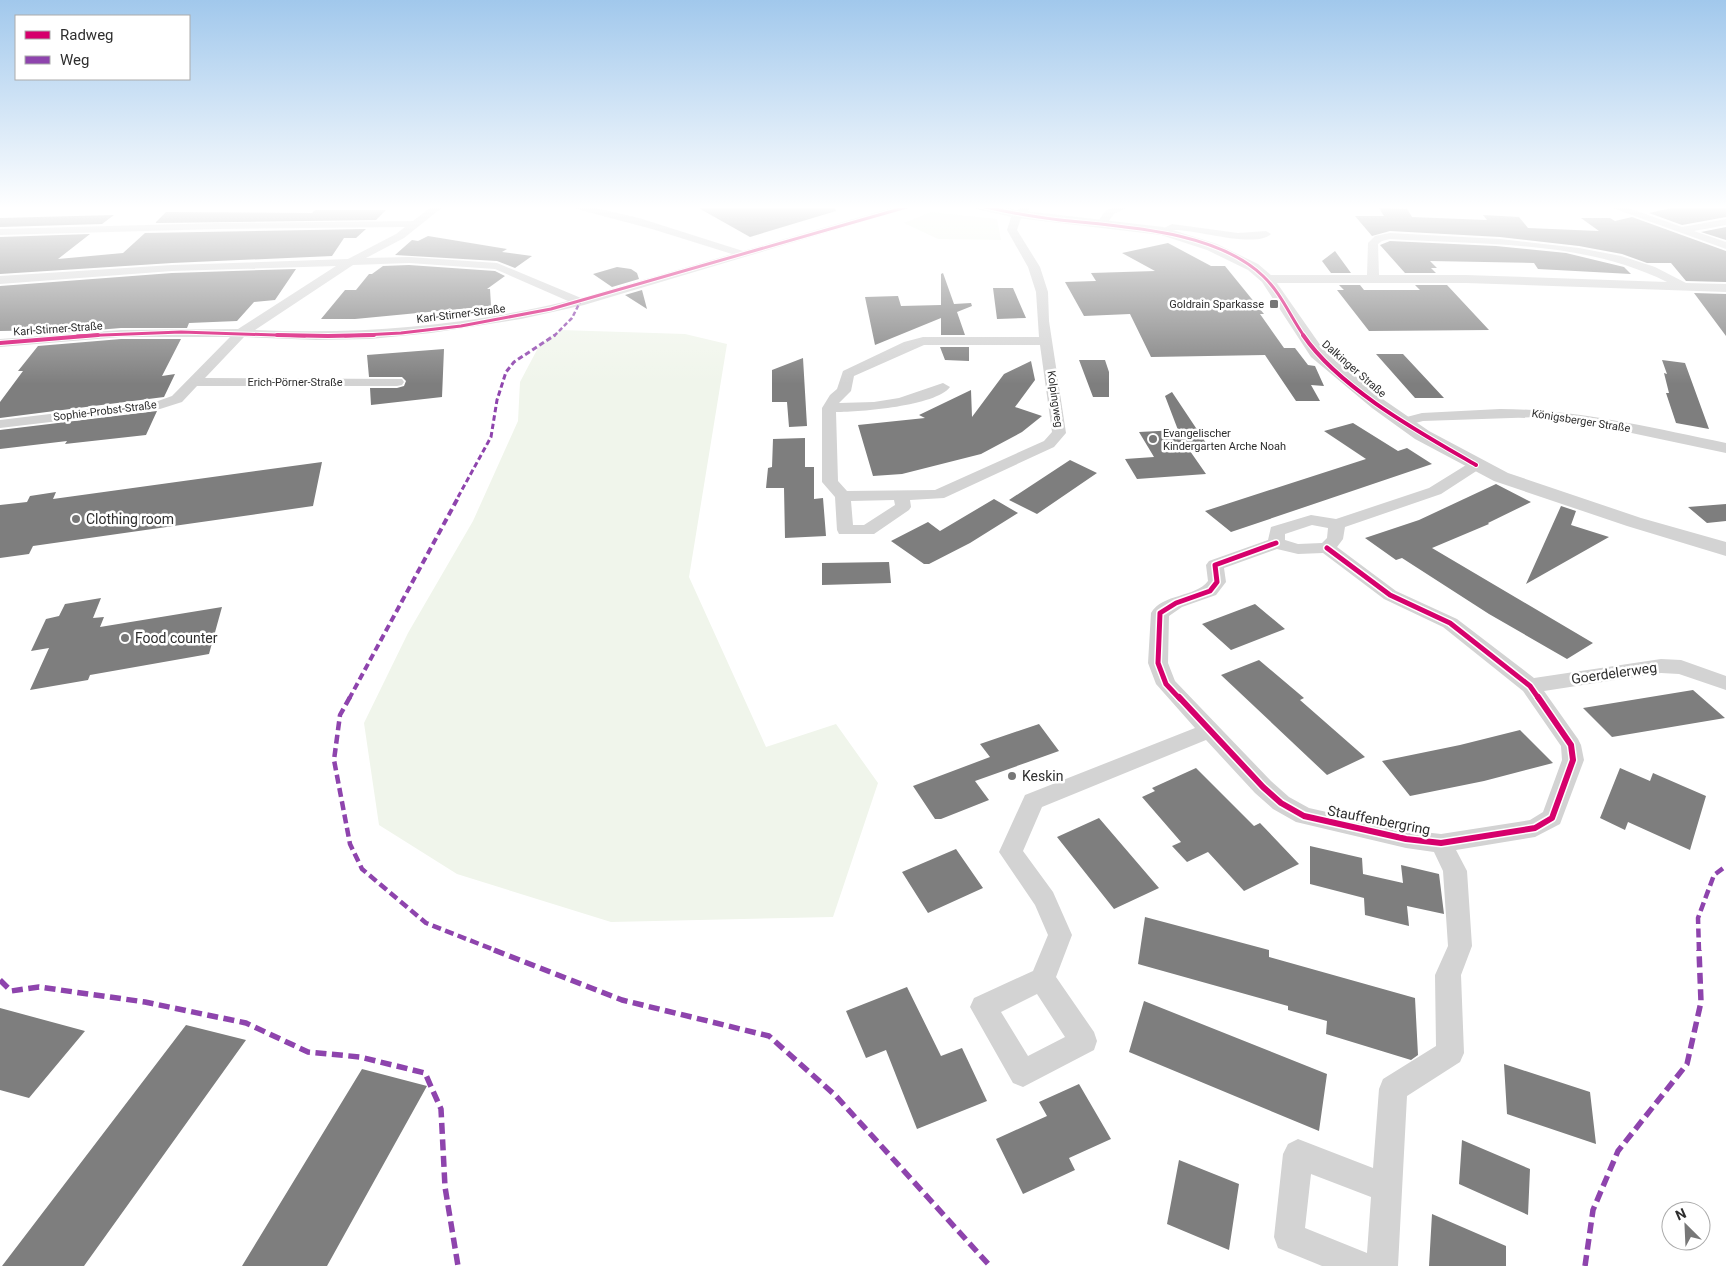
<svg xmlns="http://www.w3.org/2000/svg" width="1726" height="1266" font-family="Roboto,sans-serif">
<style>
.green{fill:#f0f5eb}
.building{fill:#7e7e7e}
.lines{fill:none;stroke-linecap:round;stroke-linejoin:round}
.minor{fill:#d3d3d3;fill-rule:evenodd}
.tertiary{fill:#d3d3d3;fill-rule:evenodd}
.quiet-far4{stroke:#8e44ad;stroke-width:2.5;stroke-dasharray:4.5 2.5;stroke-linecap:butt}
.quiet-far3{stroke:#8e44ad;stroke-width:3;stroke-dasharray:5.5 3;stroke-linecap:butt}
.quiet-far2{stroke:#8e44ad;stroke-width:4;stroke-dasharray:7 4;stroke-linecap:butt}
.quiet-far1{stroke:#8e44ad;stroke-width:4.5;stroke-dasharray:9 4.5;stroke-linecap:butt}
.quiet{stroke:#8e44ad;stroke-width:5.5;stroke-dasharray:11 5.5;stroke-linecap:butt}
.cycleway-far3-casing{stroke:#fff;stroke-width:5}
.cycleway-far2-casing{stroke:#fff;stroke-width:6}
.cycleway-far1-casing{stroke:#fff;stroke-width:8}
.cycleway-casing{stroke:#fff;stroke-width:9}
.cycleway-far3{stroke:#d6006c;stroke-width:3}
.cycleway-far2{stroke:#d6006c;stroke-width:4}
.cycleway-far1{stroke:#d6006c;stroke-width:5}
.cycleway{stroke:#d6006c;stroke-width:6}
.poi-dot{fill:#777;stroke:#fff;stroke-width:2}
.labels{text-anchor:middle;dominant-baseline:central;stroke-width:5;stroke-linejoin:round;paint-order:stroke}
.far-poi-label{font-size:11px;fill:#2e2e2e;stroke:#fff;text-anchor:end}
.far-street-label{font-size:11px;fill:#2e2e2e;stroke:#fff}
.poi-label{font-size:14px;fill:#2e2e2e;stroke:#fff;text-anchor:start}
.street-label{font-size:14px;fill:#2e2e2e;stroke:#fff}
</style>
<rect width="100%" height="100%" fill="#fff"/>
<!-- green -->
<path class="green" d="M931,212L997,219L1001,240L938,239L904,223Z
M560,330L685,334L727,344L689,577L766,747L836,724L878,783L833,917L611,922L457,874L379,825L364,723L408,633L473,521L518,421L520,382L539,346Z"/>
<!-- building -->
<path class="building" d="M695,206H835L836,211L750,237Z
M1681,206H1726V217L1682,225L1649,213Z
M1379,208L1407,209L1412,217L1487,220L1483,215L1519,217L1528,228L1599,231L1581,218H1610L1615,221L1632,217L1726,251V282L1686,281L1671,263H1647L1622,254L1579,246L1500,237L1390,231L1372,236L1355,216H1384Z
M315,210H386L376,220L155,223L166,212L312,213Z
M114,215L102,224L0,227V218Z
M1726,227V240L1701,232Z
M366,229L356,238H344L332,256L172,263L0,274V237L90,234L58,259L123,253L145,233Z
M428,236L507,249L502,252L532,256L515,268L497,261L395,255L412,240L418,241Z
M1390,241L1496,246L1566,253L1624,267L1631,274L1538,269L1534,263L1430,261L1437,268H1431L1436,273H1405L1380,245Z
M1168,243L1211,266H1225L1264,314H1260L1284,348H1295L1308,365L1315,366L1324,386L1311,385L1320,401H1296L1265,355L1151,357L1130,314L1084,316L1065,282L1096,281L1091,273L1155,271L1122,253Z
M1335,251L1351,273H1331L1322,261Z
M409,265L495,271L505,276L487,289H490L491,306L355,319H321L345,290H356L369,274H372L383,266Z
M617,267L631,269L637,273L639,279L612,287L593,274Z
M296,269L275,300L254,302L237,321L189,323L187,328H121L48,334L51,330L0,331V286L172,273Z
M943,273L954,304L971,303L972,306L957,312L965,335H941V318L875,345L865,297L898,296L901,306L941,305V274Z
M1339,285H1360L1364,290H1420L1415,285H1447L1489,330L1369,331L1337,290H1344Z
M993,288H1013L1026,318L997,319Z
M642,290L647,309L625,295Z
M1694,293L1726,294V336Z
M121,339H181L162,376L175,374L164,397L0,418V402L23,371H18L38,346Z
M940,347H969V361L945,360Z
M444,349L442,397L371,405L370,388H397L404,386L406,381L402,377H369L367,355Z
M1376,354H1403L1444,398H1415Z
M803,358L807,426L789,427L787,402H772V370Z
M1079,360H1105L1109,372V397H1093Z
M1662,360L1685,363L1709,429L1676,423L1666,393H1669L1664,373L1667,374Z
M1031,361L1035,380L1015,407L1042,416L1022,432L981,454L902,474L873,476L858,425L925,418L919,415L971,390L972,417L1004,374Z
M1172,392L1210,449L1190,451L1206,474L1137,479L1125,459L1154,457L1139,432L1178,430L1165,396Z
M157,411L146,435L65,444L67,441L0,449V430Z
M1353,423L1398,451L1407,448L1432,464L1231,532L1205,511L1366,459L1324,431Z
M805,438V467H814V499L823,498L826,536L785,538L784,488H766L768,468L772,467L773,439Z
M1070,460L1097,473L1037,514L1009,500Z
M322,462L313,506L33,546L29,554L0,558V505L27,502L30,496L56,492L53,499Z
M1496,484L1531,502L1488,523L1489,524L1432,548L1593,643L1567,659L1489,614L1402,558L1396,560L1365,538L1419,520Z
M994,499L1018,513L970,543L929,564H924L891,541L928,522L940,531Z
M1726,504V521L1707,523L1688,507Z
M1561,506L1576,511L1571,525L1609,537L1526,584Z
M889,562L891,583L822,585V563Z
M101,598L93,618L104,617L100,627L222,607L209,654L90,675L88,680L30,690L49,648L31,651L46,619L59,616L65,604Z
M1255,604L1285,629L1231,650L1202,624Z
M1259,660L1304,698L1300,700L1365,757L1327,775L1221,675Z
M1693,690L1725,718L1612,737L1583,708Z
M1039,724L1059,751L975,781L989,800L941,819H935L913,786L990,757L980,744Z
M1520,730L1553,763L1484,781L1410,796L1382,761L1460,745Z
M1196,768L1254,826L1260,823L1299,864L1244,891L1208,852L1187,862L1172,846L1181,842L1142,797L1155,791L1152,788Z
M1620,768L1650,781L1653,773L1706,796L1690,850L1628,822L1625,830L1600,818Z
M1099,818L1159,888L1114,909L1057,837Z
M1310,846L1362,858L1363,874L1403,883L1401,865L1439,874L1444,914L1407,906L1409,926L1365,915L1364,898L1310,884Z
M956,849L983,888L928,913L902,872Z
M1145,917L1269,950V957L1415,998L1418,1055L1411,1060L1326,1034L1327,1021L1288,1010V1006L1138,964Z
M907,987L941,1056L962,1048L987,1101L917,1129L886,1050L866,1058L846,1011Z
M1144,1001L1327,1074L1319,1131L1129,1052Z
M0,1008L85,1031L29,1098L0,1090Z
M186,1025L246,1040L84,1266H2Z
M1504,1064L1590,1092L1596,1144L1507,1114Z
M362,1069L427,1086L327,1266H242Z
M1079,1084L1111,1139L1069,1158L1075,1170L1023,1194L996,1139L1047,1116L1039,1102Z
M1462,1140L1530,1169L1528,1215L1459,1184Z
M1179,1160L1239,1184L1229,1250L1167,1224Z
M1432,1214L1506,1246V1266H1429Z"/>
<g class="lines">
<!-- minor -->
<path class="minor" d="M432,206H444L404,238L366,258L409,257L497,263L581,298L732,254L652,229L565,206H587L639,218L743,251L898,206H915L584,305L521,319L431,333L370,339L316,340L244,337L205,378L402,379L404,382L402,385L397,386H197L182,402L160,409L0,428V420L158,401L172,396L230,337H121L0,347V339L121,330L238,329L336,266L172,271L0,284V276L172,265L348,259L396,234L405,227L219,229L0,235V229L219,223L413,221ZM409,263L495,269L568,301C463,326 362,335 255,330L353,265Z
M1022,206H1034L1022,215L1017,230L1040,267L1048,292L1049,321L1066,433L1054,447L944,498L910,500L911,507L909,510L874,534H839L837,530L835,497L822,482V408L830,395L837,389L843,371L904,342L923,337H1039L1036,292L1028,267L1007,230L1012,214ZM924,345H1040L1052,432L1044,441L935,490L847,491L838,481L836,412C860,412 936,406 950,387L943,383L899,398L874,402L839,403L851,391L854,376ZM894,500L895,505L864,525H853L851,501Z
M1116,206H1131L1114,214L1106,225H1098L1097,223L1106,210Z
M1607,206H1623L1682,227L1726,219V225L1694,231L1726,242V249Z
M1172,224L1238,233L1266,231L1271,234C1256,249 1195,229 1174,230C1171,231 1167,233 1163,234L1158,231Z
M1390,233L1500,239L1579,248L1621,256L1655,267L1686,283L1726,284V292L1466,283H1267L1261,279L1267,275H1367L1368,243L1375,236ZM1390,239C1482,245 1583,240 1667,282L1466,275H1379L1378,244L1382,241Z
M1500,409C1577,409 1651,428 1726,443V453L1589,424L1538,417L1423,421L1404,426L1399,425L1397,422L1399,419L1422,413Z
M1476,460L1481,462L1484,465L1481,468L1441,494L1345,527L1343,539L1337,547L1396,591L1457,619L1534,678L1661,659L1681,660L1726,676V690L1679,674L1661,673L1544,691L1578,739L1581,745L1584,760L1560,824L1535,837L1456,850L1467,871L1472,946L1461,975L1464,1053L1460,1062L1407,1096L1398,1266H1322L1278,1248L1274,1237L1283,1154L1288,1144L1298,1139L1373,1168L1379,1089L1383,1079L1436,1046L1435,975L1448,946L1443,871L1434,852L1406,848L1296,822L1273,809L1255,793L1206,740L1042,807L1023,851L1053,892L1072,935L1056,977L1094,1032L1097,1041L1094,1050L1023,1087L1013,1083L970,1007L974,998L1033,971L1048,935L1035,905L999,852L1025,795L1195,728L1156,684L1148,663L1151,613C1163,593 1195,598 1208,581L1206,565L1209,561L1268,540L1271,527L1311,515L1336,519L1429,488L1471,462ZM1312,525L1328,528L1327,538L1322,543L1298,544L1285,540V534ZM1277,549L1298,554L1323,553L1384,599L1443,627L1523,691L1561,746L1562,760L1543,812L1530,820L1441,834L1406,830L1309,808L1289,797L1271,781L1175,681L1168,663L1169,616L1182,607L1216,595L1226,582L1224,568ZM1037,994L1065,1037L1028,1056L1001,1012ZM1311,1174L1371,1197L1367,1253L1305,1228Z"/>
<!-- tertiary -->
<path class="tertiary" d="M975,206H1000L1017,210L1163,227L1217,244L1258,264L1272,276L1323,349L1384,400L1429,431L1508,473L1641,518L1726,542V556L1627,526L1494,481L1415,439L1372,408L1311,357L1262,282L1248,270L1207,250L1161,235L1017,218L976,209Z"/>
<!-- quiet-far4 -->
<path class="quiet-far4" d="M554,336L572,318L580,302"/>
<!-- quiet-far3 -->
<path class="quiet-far3" d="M458,497L491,437L497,400L506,372L514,362L555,335"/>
<!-- quiet-far2 -->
<path class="quiet-far2" d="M349,699L459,496"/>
<!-- quiet-far1 -->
<path class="quiet-far1" d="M350,697L340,715L334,760L350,844L362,869L426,923L497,951
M1699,951L1698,918L1714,875L1726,866"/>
<!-- quiet -->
<path class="quiet" d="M494,950L622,1000L769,1036L836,1096L990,1266
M0,980L11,991L39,987L145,1002L246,1023L308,1052L360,1057L425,1073L441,1109L445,1187L458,1266
M1585,1266L1593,1210L1618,1151L1687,1064L1701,1002L1699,950"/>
<!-- cycleway-far3 casing -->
<g class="cycleway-far3-casing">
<path id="cycleway-far3" d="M981,206C1007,212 1033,217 1060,220C1122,227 1215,230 1263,276C1281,293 1290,316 1304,336
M77,336L181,332L305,336
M345,336L401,333L461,326L551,309L910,206"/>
</g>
<!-- cycleway-far2 casing -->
<g class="cycleway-far2-casing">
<path id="cycleway-far2" d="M277,335L328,336L374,335
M1303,335C1340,389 1419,432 1476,465
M0,343L98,335"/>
</g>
<!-- cycleway-far1 casing -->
<g class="cycleway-far1-casing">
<path id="cycleway-far1" d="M1327,548L1390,595L1450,623L1530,686L1539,699
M1180,699L1166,684L1158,663L1160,613L1176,603L1210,591L1217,582L1215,565L1276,543"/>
</g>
<!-- cycleway casing -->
<g class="cycleway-casing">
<path id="cycleway" d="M1179,697L1263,787L1281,803L1304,816L1406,839L1441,843L1535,828L1552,818L1573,760L1571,745L1538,697"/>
</g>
<!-- cycleway-far3 -->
<use href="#cycleway-far3" class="cycleway-far3"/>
<!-- cycleway-far2 -->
<use href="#cycleway-far2" class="cycleway-far2"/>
<!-- cycleway-far1 -->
<use href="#cycleway-far1" class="cycleway-far1"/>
<!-- cycleway -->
<use href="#cycleway" class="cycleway"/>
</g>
<!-- sky -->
<linearGradient id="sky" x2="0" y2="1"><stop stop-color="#a1c8ec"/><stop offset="0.54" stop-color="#fff"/><stop offset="1" stop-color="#fff" stop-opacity="0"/></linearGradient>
<rect width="1726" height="384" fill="url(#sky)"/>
<!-- markers -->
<g class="poi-dot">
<rect x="1269" y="299" width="10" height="10" rx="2.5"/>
<circle cx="1153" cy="439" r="5"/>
<circle cx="76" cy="519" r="5"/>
<circle cx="125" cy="638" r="5"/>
<circle cx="1012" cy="776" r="5"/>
</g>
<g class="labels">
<!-- far-poi labels -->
<g class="far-poi-label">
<text x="1264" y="304">Goldrain Sparkasse</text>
<text x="1163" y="433" text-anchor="start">Evangelischer<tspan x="1163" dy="13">Kindergarten Arche Noah</tspan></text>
</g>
<!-- far-street labels -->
<g class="far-street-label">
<text transform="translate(461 314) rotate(-7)">Karl-Stirner-Straße</text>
<text transform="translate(58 329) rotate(-4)">Karl-Stirner-Straße</text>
<text transform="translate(1354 369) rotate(41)">Dalkinger Straße</text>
<text x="295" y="382">Erich-Pörner-Straße</text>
<text transform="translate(1055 399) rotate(82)">Kolpingweg</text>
<text transform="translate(105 411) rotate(-7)">Sophie-Probst-Straße</text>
<text transform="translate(1581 421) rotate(9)">Königsberger Straße</text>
</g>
<!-- poi labels -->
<g class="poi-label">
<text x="86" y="519">Clothing room</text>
<text x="135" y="638">Food counter</text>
<text x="1022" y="776">Keskin</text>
</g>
<!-- street labels -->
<g class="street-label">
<text transform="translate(1614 673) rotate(-8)">Goerdelerweg</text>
<text transform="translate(1379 820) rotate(11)">Stauffenbergring</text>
</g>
</g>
<!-- legend -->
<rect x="15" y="15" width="175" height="65" fill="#ffffff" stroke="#ababab"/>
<rect x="25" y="31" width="25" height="8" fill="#d6006c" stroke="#ababab"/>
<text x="60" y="40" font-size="15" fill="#2e2e2e">Radweg</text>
<rect x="25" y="56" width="25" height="8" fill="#8e44ad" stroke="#ababab"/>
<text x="60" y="65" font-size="15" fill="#2e2e2e">Weg</text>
<!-- north arrow -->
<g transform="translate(1686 1226) rotate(336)"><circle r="24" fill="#ffffff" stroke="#ababab"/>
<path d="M0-4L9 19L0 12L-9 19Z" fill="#777777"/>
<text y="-8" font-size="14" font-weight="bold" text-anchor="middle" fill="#2e2e2e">N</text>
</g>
</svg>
